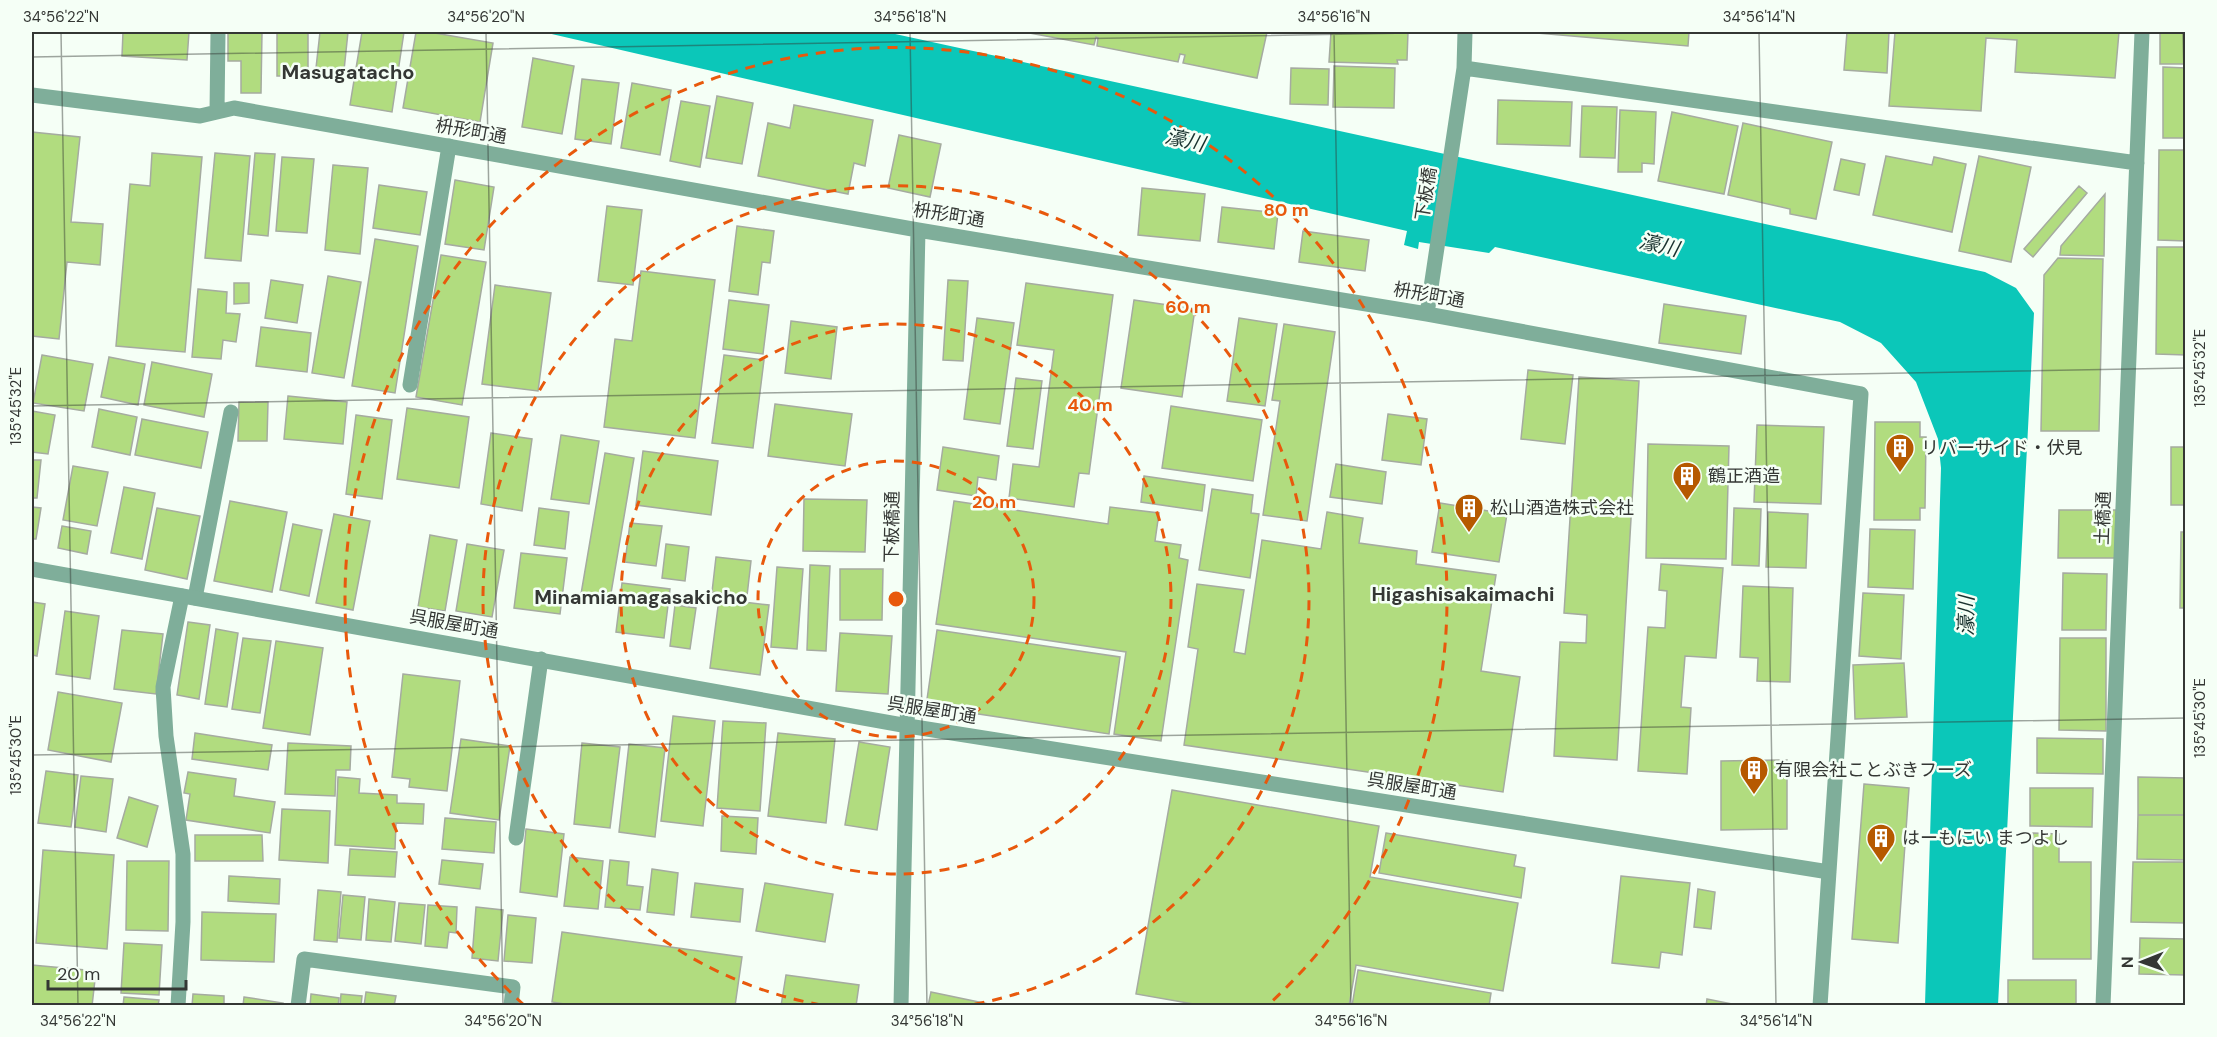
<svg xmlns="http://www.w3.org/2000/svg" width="2217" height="1037" font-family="'DM Sans','Noto Sans JP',sans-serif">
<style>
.water{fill:#0bc7b9}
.building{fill:#b1dc7f;stroke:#a5aba0;stroke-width:1.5}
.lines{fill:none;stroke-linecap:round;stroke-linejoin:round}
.service{stroke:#7fae9a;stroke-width:15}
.minor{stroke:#7fae9a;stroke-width:15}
.ticks{fill:none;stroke:#343734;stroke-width:1.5;stroke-opacity:0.45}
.ring{fill:none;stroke:#e8590c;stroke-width:3;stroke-dasharray:10 8}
.labels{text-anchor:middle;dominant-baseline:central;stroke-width:5;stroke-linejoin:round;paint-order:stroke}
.street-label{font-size:18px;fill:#343734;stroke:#f5fff6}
.poi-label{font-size:18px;fill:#343734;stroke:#f5fff6;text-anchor:start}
.neighbourhood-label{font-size:20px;font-weight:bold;fill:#343734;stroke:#f5fff6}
.water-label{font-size:20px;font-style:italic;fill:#18312e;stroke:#f5fff6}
.centre{fill:#e8590c;stroke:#f5fff6;stroke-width:3}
.ring-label{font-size:18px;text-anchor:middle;font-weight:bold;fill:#e8590c;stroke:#f5fff6;stroke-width:5;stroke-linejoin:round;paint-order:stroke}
.neatline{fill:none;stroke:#343734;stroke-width:2}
.ticks-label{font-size:15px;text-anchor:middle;fill:#343734}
</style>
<rect width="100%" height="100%" fill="#f5fff6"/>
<!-- water -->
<path class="water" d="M543,32H886L1985,272L2016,288L2034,313L1998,1005H1925L1941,468L1938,439L1916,382L1881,343L1840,322L1495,247L1489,253L1419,242L1418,249L1404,245L1407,231Z"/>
<!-- building -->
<path class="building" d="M123,32H189L187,60L122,56Z
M228,32H262L261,93H241V61H228Z
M277,32H308V76H277Z
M320,32H348L343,80L315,77Z
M362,32H404L392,112L350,105Z
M416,32H429L493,43L480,122L403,108Z
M1024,32H1267L1257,78L1183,63L1185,55L1180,54L1178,62L1097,46L1098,38L1096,37L1094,45Z
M1331,32H1408L1407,60H1397L1398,64L1329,62Z
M1525,32H1689L1688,46Z
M1847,32H1889L1887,73L1844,70Z
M1895,32H2119L2115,78L2015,72L2017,40L1986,38L1981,111L1889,106Z
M2160,32H2186V64H2160Z
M533,58L574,66L562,134L522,127Z
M1334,66L1395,68L1394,108L1333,107Z
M2163,67L2186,68V138H2163Z
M1291,68L1329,69L1328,105L1290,104Z
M582,79L619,83L611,144L575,139Z
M632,83L671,90L660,155L621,148Z
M717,96L753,103L742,164L706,158Z
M1498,100L1572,102L1570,146L1497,144Z
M681,101L710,106L700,167L670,161Z
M794,105L873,120L865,166L854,163L848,194L758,176L768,123L790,128Z
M1582,106L1617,107L1615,158L1580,157Z
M1620,110L1656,112L1654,164L1642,163V172H1618Z
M1672,112L1738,126L1724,194L1658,181Z
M1743,123L1832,142L1816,219L1790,214V209L1728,195Z
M32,132L80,137L71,222L103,224L100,265L67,262L59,339L32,336Z
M899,135L941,144L930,197L888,188Z
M2159,150H2186V241L2158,240Z
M152,153L202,157L185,352L116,346L130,184L150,186Z
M215,153L250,156L241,261L205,258Z
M255,153L275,154L268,236L248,234Z
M1886,156L1932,165L1934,157L1966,164L1952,232L1873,215Z
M1979,156L2031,167L2011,262L1959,251Z
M282,157L314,159L307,233L276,231Z
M1841,159L1865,164L1859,195L1834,190Z
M333,165L368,168L360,254L325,250Z
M455,180L494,187L484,250L445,244Z
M379,185L427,192L420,235L373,228Z
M2079,186L2087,193L2033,257L2024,249Z
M1142,188L1205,194L1200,241L1138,235Z
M2105,194L2104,256L2060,255L2061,246Z
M607,206L642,210L633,285L598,281Z
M1222,207L1278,213L1274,249L1218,242Z
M737,226L774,231L770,263L762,262L758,295L729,291Z
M1303,231L1369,240L1365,271L1299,262Z
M375,239L418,246L395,393L352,386Z
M2157,247H2186V355L2156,354Z
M441,255L486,262L462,405L416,397Z
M2058,258L2103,259L2099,431H2041L2044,275Z
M641,271L715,280L695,438L604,427L615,339L632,341Z
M328,276L361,282L344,378L312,373Z
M271,280L303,285L297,323L265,318Z
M948,280L968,281L963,361L943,360Z
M234,283H249V303L234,304Z
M1026,283L1113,295L1089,474L1079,473L1074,507L1009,498L1013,464L1039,467L1054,350L1017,345Z
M495,285L551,293L538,391L482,384Z
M198,289L227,292L226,313L240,314L236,342L223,340L221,359L192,357Z
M729,300L769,305L763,354L723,349Z
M1134,300L1195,309L1182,397L1121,388Z
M1664,304L1746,316L1741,354L1659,343Z
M977,318L1014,323L1000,424L964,419Z
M1239,318L1277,324L1265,406L1227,401Z
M791,321L837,327L831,379L785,373Z
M1284,324L1335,332L1307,521L1263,515L1280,401L1272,400Z
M261,327L311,333L307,372L256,366Z
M42,355L93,364L84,411L33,403Z
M724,355L764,360L753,448L712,443Z
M109,357L145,364L138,405L101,397Z
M152,362L212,374L204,417L144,405Z
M1528,370L1573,375L1565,444L1521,439Z
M1579,377L1639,381L1617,760L1554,756L1560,642L1586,643L1587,615L1564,613Z
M1016,378L1042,381L1033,449L1007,446Z
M288,396L347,402L343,444L284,439Z
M239,402H268L267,441H238Z
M775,404L852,414L845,466L768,456Z
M1171,406L1262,420L1253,481L1162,468Z
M407,408L469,417L459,488L397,479Z
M99,409L137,417L130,455L92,447Z
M32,411L55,415L48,454L32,452Z
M1388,414L1427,419L1421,465L1382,460Z
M356,415L392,420L382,499L346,494Z
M142,419L208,432L201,468L135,455Z
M1875,422H1920V437H1926L1925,508H1920V520H1874Z
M1757,425L1824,427L1821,504L1754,502Z
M491,433L532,439L522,511L481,504Z
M561,435L599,441L589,504L551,499Z
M1648,444L1729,446L1726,559L1646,558Z
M943,447L999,456L996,480L978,477L976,496L937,490Z
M2171,447H2186V505H2171Z
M643,451L718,461L711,515L636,505Z
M605,453L634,458L609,605L580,600Z
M32,460H41L37,498H32Z
M1336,464L1386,472L1382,504L1330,497Z
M73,466L108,472L97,526L63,520Z
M1144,476L1205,485L1202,511L1141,502Z
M124,487L155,493L142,559L111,553Z
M1212,489L1253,495L1251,513L1259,514L1250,578L1199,570Z
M804,499L867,500L865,552L803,551Z
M230,501L287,512L272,592L214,581Z
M954,501L1108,524L1110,507L1159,513L1155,541L1181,545L1179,558L1188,560L1161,741L1114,734L1126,652L936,624Z
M1440,503L1507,514L1499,562L1432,552Z
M32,507L41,508L36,539H32Z
M157,508L200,516L187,579L145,570Z
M539,508L569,512L565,549L534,545Z
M1734,508L1761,509L1759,566L1732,565Z
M2059,510H2116L2115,558H2058Z
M1327,512L1363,518L1359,543L1417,551L1416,564L1496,575L1481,671L1520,677L1503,792L1184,745L1198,649L1188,647L1197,584L1244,590L1234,652L1245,654L1262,540L1321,549Z
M1768,512L1808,514L1806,568L1766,567Z
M334,514L370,521L353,610L316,603Z
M630,523L662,526L656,566L625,562Z
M293,524L322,530L309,596L280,590Z
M62,526L91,531L87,554L58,548Z
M1870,529L1915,530L1913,589L1868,587Z
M2181,532H2186V608H2180Z
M430,535L457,540L445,611L418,607Z
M467,544L504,550L492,617L456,611Z
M666,544L689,547L685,581L662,578Z
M521,553L567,558L560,614L514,608Z
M716,557L751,561L747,596L712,592Z
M1661,564L1723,568L1716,658L1685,656L1681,707L1691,708L1687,774L1638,771L1648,627L1665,628L1667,591L1659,590Z
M810,565L830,566L826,651L807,650Z
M777,567L803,569L797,649L771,647Z
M840,569H883L882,620H840Z
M2063,573L2107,574L2106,630H2062Z
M622,583L670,589L664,638L616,632Z
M1743,586L1793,588L1790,682L1757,681L1758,658L1740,657Z
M1863,593L1904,595L1901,659L1859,656Z
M719,599L769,605L760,675L710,668Z
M32,602L45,604L37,656L32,655Z
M675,605L696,608L690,649L670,646Z
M65,611L99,616L90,679L56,674Z
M188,622L210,625L199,699L177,695Z
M216,629L238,633L227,707L205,704Z
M122,630L163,634L156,694L114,689Z
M937,630L1120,657L1109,734L926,706Z
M840,633L892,636L888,694L836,691Z
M243,638L271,641L260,713L232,709Z
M2060,638H2106V731L2059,730Z
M276,641L323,648L310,735L263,728Z
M1904,663L1907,717L1855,719L1853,665Z
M403,674L460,681L447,791L409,787L410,779L392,777Z
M58,692L122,703L111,762L48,750Z
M673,716L715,721L703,826L661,821Z
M723,721L766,723L760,811L717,808Z
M195,733L272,745L268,770L192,759Z
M778,733L835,739L826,823L768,816Z
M2037,738L2103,739V774L2037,773Z
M461,739L510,746L499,820L450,813Z
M859,742L890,747L877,830L845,825Z
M288,743L351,746L350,770H336L335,796L285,794Z
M582,743L620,747L610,828L574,824Z
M629,744L665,748L655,837L619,832Z
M1787,760V829L1721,830V761Z
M46,771L78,775L71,827L38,823Z
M188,772L236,779L234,796L275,802L270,833L186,820L190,794L184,793Z
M81,776L113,779L106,832L75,827Z
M338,777L360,779L359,793L397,795V803L424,804L423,824L396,823L395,849L335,845Z
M2138,777L2186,778V815H2138Z
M1864,784L1909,788L1898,943L1852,939Z
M2030,788H2093L2092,827L2030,826Z
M1172,790L1379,826L1370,877L1518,903L1503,991L1356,965L1349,1006H1205L1136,994Z
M129,797L158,806L147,847L117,838Z
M282,809L330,811L328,863L279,860Z
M2138,815H2186V860L2137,859Z
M722,816L758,818L756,854L721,851Z
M445,818L496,822L494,853L442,849Z
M526,829L564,834L557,897L520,892Z
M1386,833L1516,855L1514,866L1525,868L1521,898L1379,873Z
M2033,833L2059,834V862H2091V959H2033Z
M195,835H262L263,861H195Z
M350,849L397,852L395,877L348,875Z
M43,850L114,855L107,949L36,943Z
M570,857L603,861L598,909L564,906Z
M442,860L483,864L480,889L439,884Z
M610,860L629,862L627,885L643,887L640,910L605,907Z
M127,861H169L168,931L126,930Z
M2133,862H2186V923L2131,922Z
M652,869L678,873L674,915L647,912Z
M229,876L280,879L279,904L228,901Z
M1621,876L1690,883L1682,955L1661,952L1659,968L1612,963Z
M695,883L743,889L740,922L691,917Z
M765,883L833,894L825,942L756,931Z
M1698,889L1715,892L1711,929L1694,927Z
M318,890L341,892L337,942L314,940Z
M343,895L365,897L361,940L339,938Z
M369,899L395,902L391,942L366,940Z
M399,903L425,905L421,944L395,941Z
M428,905L457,907L456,933L449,932L447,948L425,946Z
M476,907L503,910L498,961L472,958Z
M202,912L276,914L274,962L201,960Z
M508,915L536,918L532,963L504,961Z
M562,932L742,957L735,1006H577L552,1002Z
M2140,938L2186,939V975L2139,974Z
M124,943L162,945L159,995L121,993Z
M32,965L96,971L92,1006H32Z
M1358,970L1491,993L1489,1006H1352Z
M786,975L859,985L856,1006H781Z
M2008,980H2076V1006H2008Z
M366,992L396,996L394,1006H364Z
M931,992L998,1006H928Z
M193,994L224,996V1006H192Z
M311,994L339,998L338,1006H310Z
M341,994L362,996L361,1006H340Z
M124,997L159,1000L158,1006H123Z
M244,997L283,1003L282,1006H243Z
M1707,999L1742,1006H1706Z"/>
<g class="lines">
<!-- service -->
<path class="service" d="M410,385L449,146
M195,598L231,412
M516,838L541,659
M178,1006L183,922V854L166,736L163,687L182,596
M298,1006L304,959L513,987L511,1006"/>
<!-- minor -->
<path class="minor" d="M1464,68L2137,163
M32,95L200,116L234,108L918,230L1427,314L1861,394L1820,1006
M217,112L218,32
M1427,314L1464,68L1465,32
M32,569L908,726L1829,872
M901,1006L918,230
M2103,1006L2142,32"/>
</g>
<!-- ticks -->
<path class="ticks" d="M61,32L78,1006M486,32L503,1006M910,32L927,1006M1334,32L1351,1006M1759,32L1776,1006M2183,32L2186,163M32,57L1466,32M32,406L2186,368M32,755L2186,718"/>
<!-- distance rings -->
<g class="ring">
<circle cx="896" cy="599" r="138"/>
<circle cx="896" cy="599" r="275"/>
<path d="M821 1005A413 413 0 1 1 971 1005"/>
<path d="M524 1005A551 551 0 1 1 1268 1005"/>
</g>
<!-- icons -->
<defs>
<g id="building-pin" transform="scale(1.5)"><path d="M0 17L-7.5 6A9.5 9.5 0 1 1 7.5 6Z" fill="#b65900" stroke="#f5fff6"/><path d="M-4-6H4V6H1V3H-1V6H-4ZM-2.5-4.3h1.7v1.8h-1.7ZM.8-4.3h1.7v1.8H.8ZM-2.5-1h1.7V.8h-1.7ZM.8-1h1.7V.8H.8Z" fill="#fff"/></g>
</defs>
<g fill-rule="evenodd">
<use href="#building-pin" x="1900" y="448"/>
<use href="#building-pin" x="1687" y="476"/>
<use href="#building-pin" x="1469" y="508"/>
<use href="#building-pin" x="1754" y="770"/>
<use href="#building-pin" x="1881" y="838"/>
</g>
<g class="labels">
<!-- street labels -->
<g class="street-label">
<text transform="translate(471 131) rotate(10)">枡形町通</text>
<text transform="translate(1426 194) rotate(-81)">下板橋</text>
<text transform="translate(949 215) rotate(9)">枡形町通</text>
<text transform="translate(1429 295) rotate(10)">枡形町通</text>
<text transform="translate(2103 518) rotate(-88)">土橋通</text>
<text transform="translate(892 527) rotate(-89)">下板橋通</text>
<text transform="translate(454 624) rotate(10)">呉服屋町通</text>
<text transform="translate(932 710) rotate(9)">呉服屋町通</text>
<text transform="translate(1412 786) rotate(9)">呉服屋町通</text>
</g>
<!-- poi labels -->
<g class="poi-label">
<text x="1921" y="448">リバーサイド・伏見</text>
<text x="1708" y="476">鶴正酒造</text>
<text x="1490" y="508">松山酒造株式会社</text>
<text x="1775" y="770">有限会社ことぶきフーズ</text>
<text x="1902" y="838">はーもにい まつよし</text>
</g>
<!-- neighbourhood labels -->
<g class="neighbourhood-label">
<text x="348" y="72">Masugatacho</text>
<text x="1463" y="594">Higashisakaimachi</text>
<text x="641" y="597">Minamiamagasakicho</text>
</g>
<!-- water labels -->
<g class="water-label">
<text transform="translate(1185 140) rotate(13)">濠川</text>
<text transform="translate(1659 245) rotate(13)">濠川</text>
<text transform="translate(1966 616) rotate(-89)">濠川</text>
</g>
</g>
<circle cx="896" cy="599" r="9" class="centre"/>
<g class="ring-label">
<text x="1286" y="216">80 m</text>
<text x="1188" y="313">60 m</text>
<text x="1090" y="411">40 m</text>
<text x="994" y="508">20 m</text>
</g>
<!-- border -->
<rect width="2217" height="1037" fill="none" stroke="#f5fff6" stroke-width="66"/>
<!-- north arrow -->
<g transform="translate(2142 962) rotate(269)" stroke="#f5fff6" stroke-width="4.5" paint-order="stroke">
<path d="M0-4.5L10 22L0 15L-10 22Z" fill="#343734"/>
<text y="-9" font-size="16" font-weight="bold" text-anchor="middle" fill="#343734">N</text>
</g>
<!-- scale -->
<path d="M48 980v9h138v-9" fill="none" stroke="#343734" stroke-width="3"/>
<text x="57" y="980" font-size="18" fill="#343734" stroke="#f5fff6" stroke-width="4.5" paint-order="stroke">20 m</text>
<rect x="33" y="33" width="2151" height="971" class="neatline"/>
<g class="ticks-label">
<text x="61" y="22">34°56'22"N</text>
<text x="486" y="22">34°56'20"N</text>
<text x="910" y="22">34°56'18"N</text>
<text x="1334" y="22">34°56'16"N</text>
<text x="1759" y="22">34°56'14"N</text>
<text transform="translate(2200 368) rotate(-90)" y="5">135°45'32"E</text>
<text transform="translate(16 406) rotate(-90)" y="5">135°45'32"E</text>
<text transform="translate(2200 718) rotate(-90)" y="5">135°45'30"E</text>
<text transform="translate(16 755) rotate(-90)" y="5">135°45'30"E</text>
<text x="78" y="1026">34°56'22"N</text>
<text x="503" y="1026">34°56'20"N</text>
<text x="927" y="1026">34°56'18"N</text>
<text x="1351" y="1026">34°56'16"N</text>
<text x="1776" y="1026">34°56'14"N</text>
</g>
</svg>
